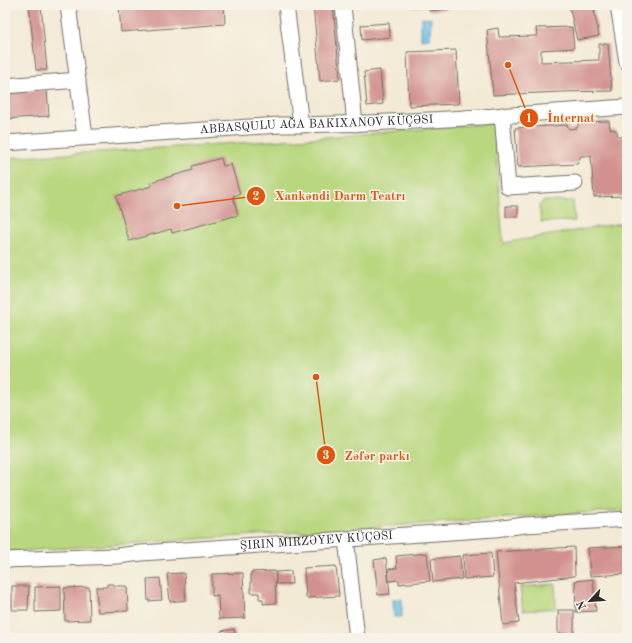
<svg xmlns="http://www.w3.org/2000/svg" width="632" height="643" font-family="'Old Standard TT',serif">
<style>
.green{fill:#b8d77e;stroke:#728154}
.water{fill:#6bc0e8;stroke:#4b768a}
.building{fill:#d2918f}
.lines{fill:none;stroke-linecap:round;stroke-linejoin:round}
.minor-casing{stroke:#716e66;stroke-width:17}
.minor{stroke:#fff;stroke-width:15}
.labels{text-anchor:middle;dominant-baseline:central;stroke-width:3;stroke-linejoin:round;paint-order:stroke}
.street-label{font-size:12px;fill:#2b2b2b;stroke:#f7f3e8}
.leader{fill:none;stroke:#df570e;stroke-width:1.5}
.callout-dot{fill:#df570e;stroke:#f7f3e8;stroke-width:1.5}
.mark-label{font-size:12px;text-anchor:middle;font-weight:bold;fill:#fff}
.callout-label{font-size:13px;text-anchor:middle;font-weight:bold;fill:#df570e;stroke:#f7f3e8;stroke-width:3;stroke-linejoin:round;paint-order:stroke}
</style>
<rect width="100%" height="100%" fill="#f7f3e8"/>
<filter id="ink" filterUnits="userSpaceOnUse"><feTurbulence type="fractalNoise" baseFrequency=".025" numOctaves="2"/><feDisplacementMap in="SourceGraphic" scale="8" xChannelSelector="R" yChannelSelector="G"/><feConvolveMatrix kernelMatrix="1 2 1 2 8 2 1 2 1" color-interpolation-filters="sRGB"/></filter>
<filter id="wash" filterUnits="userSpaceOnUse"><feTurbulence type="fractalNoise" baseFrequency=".012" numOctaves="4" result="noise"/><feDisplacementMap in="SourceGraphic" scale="16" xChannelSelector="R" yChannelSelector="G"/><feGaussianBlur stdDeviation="0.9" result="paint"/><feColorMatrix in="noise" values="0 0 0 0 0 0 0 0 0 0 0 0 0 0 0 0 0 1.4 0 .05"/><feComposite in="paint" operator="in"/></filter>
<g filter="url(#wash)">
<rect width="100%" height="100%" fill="#f3ead5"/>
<!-- green -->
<path class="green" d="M494,123L503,243L627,222V510L5,552V158L314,138Z
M543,201H573L575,221L541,222L539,206Z
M555,584L556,608L523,611L520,587Z"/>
<!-- water -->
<path class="water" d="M421,18H431L430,39L421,40Z
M393,599H402V617H394Z"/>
<g id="blocks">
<!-- building -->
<path class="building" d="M29,5H41L47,70H36Z
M119,5H224L225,24L121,32Z
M313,5H333L340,79L320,81Z
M411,5H425V6L411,7Z
M428,5H447L448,9L429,11Z
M569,5H593L599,36L577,40Z
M389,23L390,37L362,40L361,25Z
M572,27L574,48L541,50V62L599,60V44H608L612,91L562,92L493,95L487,30L498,28L499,37L537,36L536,28Z
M456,50L459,104L409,106L407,52Z
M380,70L383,104L367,106L364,72Z
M47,90L49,116L5,119V92Z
M609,121L610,129L616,130L617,132L618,137H626L627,146V196L594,197L591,156H581L577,164L518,167L515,128L567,125L569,129L577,128L579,122Z
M221,158L223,166L231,164L240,194L233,196L238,215L172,233L171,229L129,241L116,196L152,186L151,182L193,170L192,166Z
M506,206H518V217H506Z
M627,546V574L590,576L588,548Z
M574,547L575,576L514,583L519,623L503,625L496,552Z
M427,553L430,581L399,584V580L389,581L388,569L397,568L396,556Z
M491,553L493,577L464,579L463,555Z
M460,556L462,579L433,582L431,559Z
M386,558L390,594L378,595L374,560Z
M336,566L339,596L306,598L304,568Z
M275,571L276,603L263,604V599H259V593H251V572Z
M291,571L292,584H276V572Z
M184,573L186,600L170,602L167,574Z
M243,573L245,618L219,619L218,595L212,596V574Z
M160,578L162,600L148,601L147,579Z
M593,579L596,611L576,612L575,581Z
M107,584H114L115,586H127L128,611L98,612L96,587H107Z
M12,586H29L28,610H12Z
M61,586V611L35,612V587Z
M89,587L90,620L65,621L64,588Z
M558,610H574V634H558Z
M234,629L236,638H222L221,631Z"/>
</g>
</g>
<g filter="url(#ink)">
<use href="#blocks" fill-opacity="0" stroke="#716e66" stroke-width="1"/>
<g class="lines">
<!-- minor casing -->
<g class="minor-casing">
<g id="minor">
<path d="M68,5L85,137"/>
<path d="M286,5L301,125"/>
<path d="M343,5L355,124"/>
<path d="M618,5L627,62"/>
<path d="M5,86L78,80"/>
<path d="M502,115L508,187L575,183"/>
<path id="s1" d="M5,143L280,125C396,124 512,115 627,107"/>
<path d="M346,539L357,638"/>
<path id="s2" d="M5,560L117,556L141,553L495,529L525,525L627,519"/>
</g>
</g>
<!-- minor -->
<use href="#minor" class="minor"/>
</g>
</g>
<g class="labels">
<!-- street labels -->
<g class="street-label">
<text stroke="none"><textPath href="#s1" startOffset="312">ABBASQULU AĞA BAKIXANOV KÜÇƏSI</textPath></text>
<text stroke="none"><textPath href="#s2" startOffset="312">ŞIRIN MIRZƏYEV KÜÇƏSI</textPath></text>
</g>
</g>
<!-- callouts -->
<path class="leader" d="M508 65L529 118M177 206L256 196M316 377L326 455"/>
<g class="callout-dot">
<circle cx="508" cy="65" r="4"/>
<circle cx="177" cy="206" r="4"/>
<circle cx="316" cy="377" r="4"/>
<circle cx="529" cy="118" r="10"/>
<circle cx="256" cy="196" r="10"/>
<circle cx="326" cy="455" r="10"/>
</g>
<g class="mark-label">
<text x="529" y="122">1</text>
<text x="256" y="200">2</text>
<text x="326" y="459">3</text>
</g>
<g class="callout-label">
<text x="571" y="122">İnternat</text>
<text x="340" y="200">Xankəndi Darm Teatrı</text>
<text x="377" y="460">Zəfər parkı</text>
</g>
<!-- margin -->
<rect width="632" height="643" fill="none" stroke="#f7f3e8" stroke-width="20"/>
<!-- north arrow -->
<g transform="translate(590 601) rotate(244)" stroke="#f7f3e8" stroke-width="3" paint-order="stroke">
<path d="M0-3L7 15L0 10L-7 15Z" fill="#2b2b2b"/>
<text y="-6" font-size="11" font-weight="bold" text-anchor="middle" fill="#2b2b2b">N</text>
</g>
</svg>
